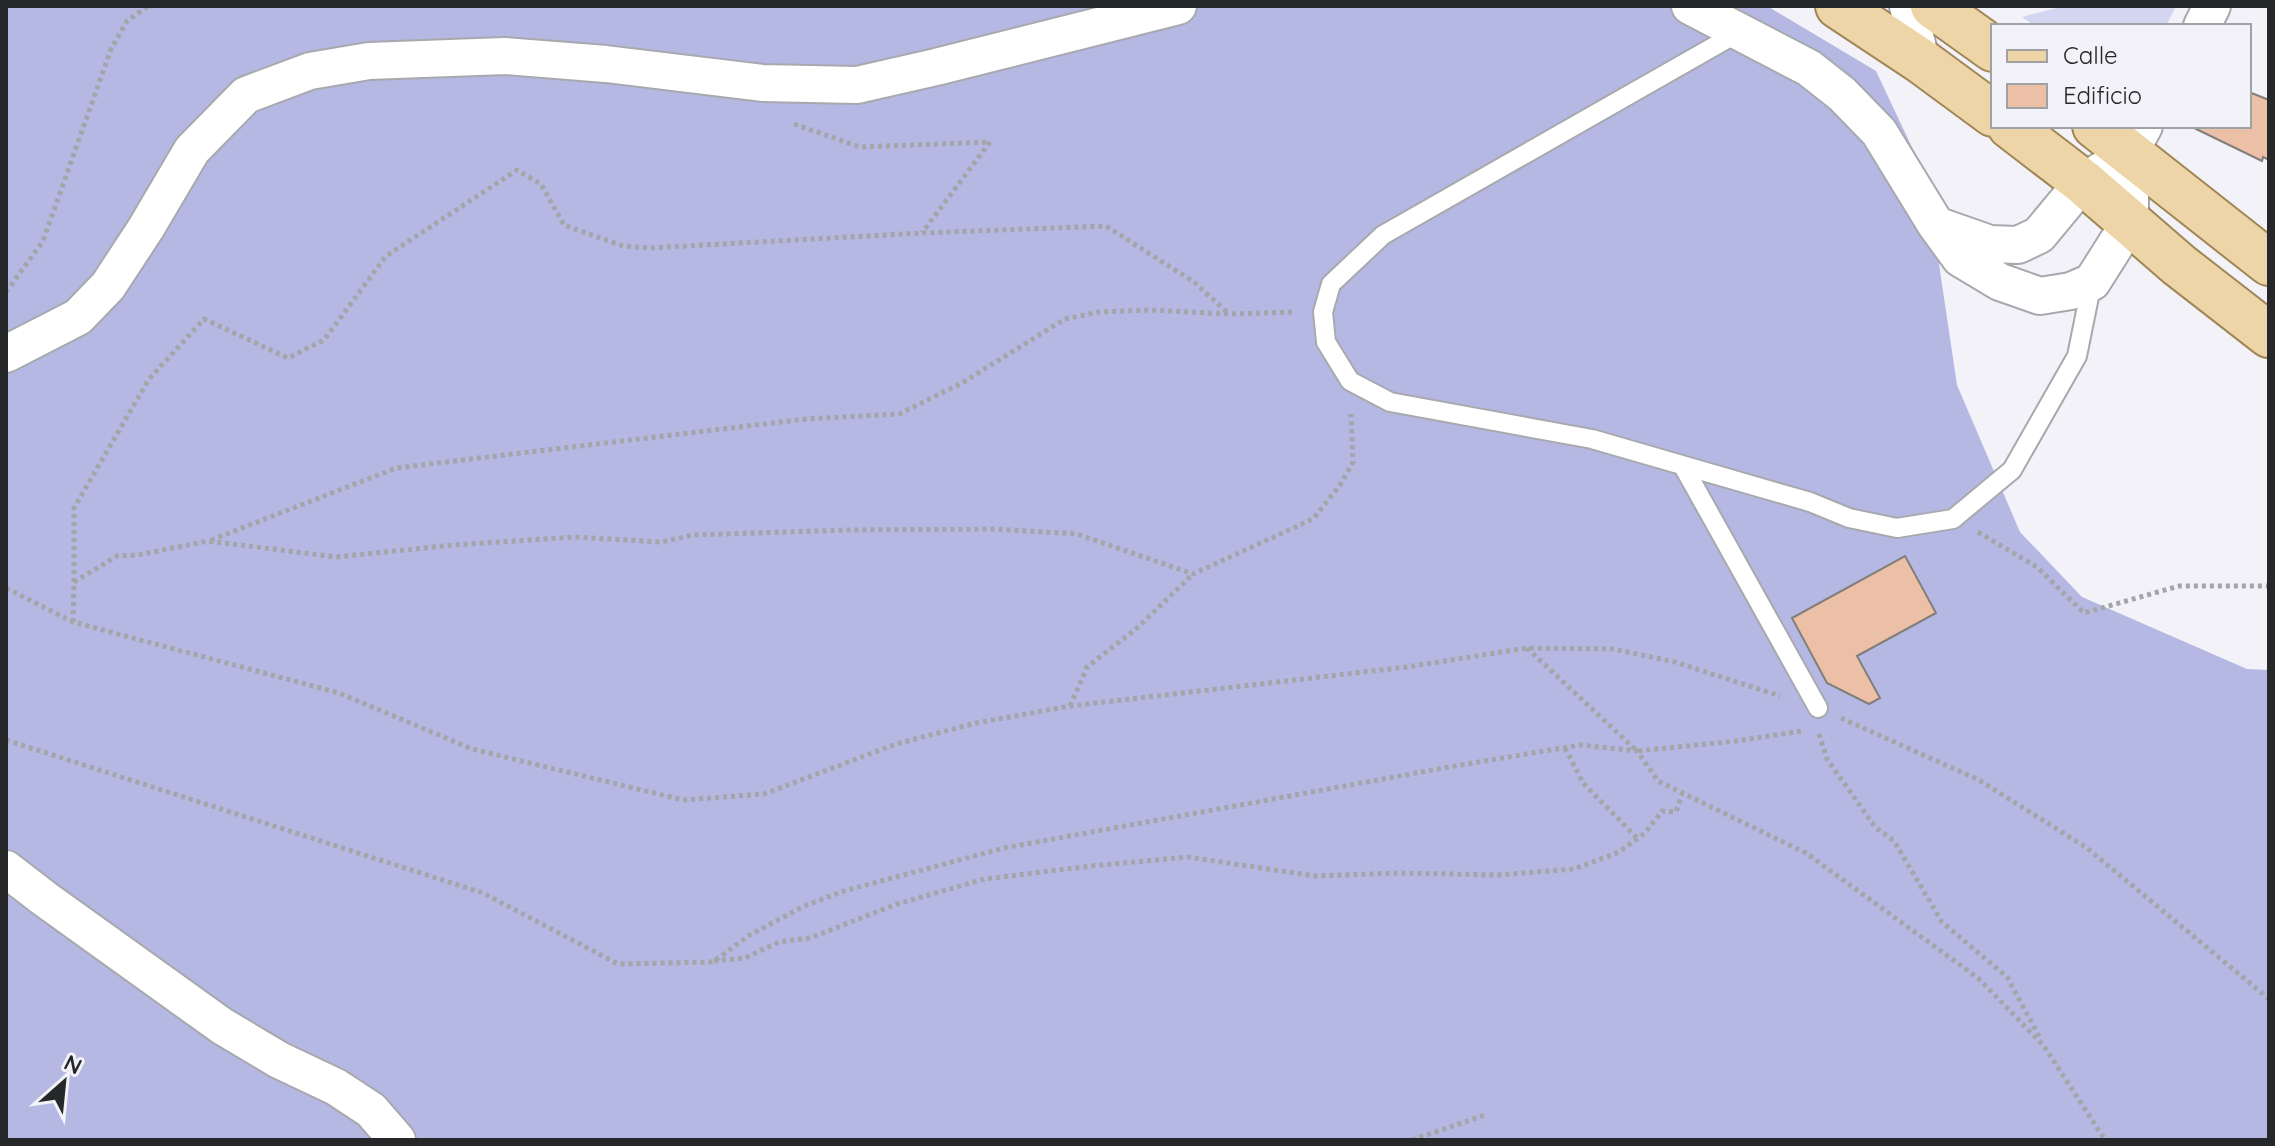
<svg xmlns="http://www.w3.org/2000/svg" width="2275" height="1146" font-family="Quicksand,sans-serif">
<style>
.green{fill:#d3d5f1}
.forest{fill:#b5b8e3}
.building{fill:#ecc0a6;stroke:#827e7b;stroke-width:2}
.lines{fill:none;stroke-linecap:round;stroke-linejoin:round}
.service-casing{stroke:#a8a9ae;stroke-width:22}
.minor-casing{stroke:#a8a9ae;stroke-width:40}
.primary-casing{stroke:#a08655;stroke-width:48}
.path{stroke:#a4a5a9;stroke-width:5;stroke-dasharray:4 4;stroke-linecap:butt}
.service{stroke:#fff;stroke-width:18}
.minor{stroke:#fff;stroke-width:36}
.primary{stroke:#edd5a7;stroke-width:44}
</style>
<rect width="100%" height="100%" fill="#f2f2f8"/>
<!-- green -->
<path class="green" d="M2064,6H2176L2166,26H2035L2022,17Z"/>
<!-- forest -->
<path class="forest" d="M6,6H1767L1876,71L1926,177L1957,385L2020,532L2082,597L2247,669L2269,670V1140H6Z"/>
<!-- building -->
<path class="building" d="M2249,92L2269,100V160L2263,157L2262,161L2190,126H2249Z
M1905,556L1936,613L1857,656L1880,698L1869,704L1827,683L1792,618Z"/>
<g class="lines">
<!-- service casing -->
<g class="service-casing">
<path id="service" d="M1741,31L1383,235L1331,284L1323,312L1326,342L1350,381L1390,402L1592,439L1810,502L1849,518L1897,528L1953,519L2012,470L2077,356L2092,282
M1683,466L1818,708"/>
</g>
<!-- minor casing -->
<g class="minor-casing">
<path id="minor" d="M1690,6L1809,68L1842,94L1879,132L1936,225L1960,258L2000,282L2040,296L2071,291L2092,282L2130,222V152L2144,126
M1908,6L1921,61
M2202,26L2212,6
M1936,225L1990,244L2018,245L2039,235L2083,182L2104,169
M6,354L78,317L108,286L146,228L192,150L246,95L310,71L369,61L505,56L606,64L762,83L857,85L936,67L1178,6
M6,869L45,899L222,1026L279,1060L336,1087L371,1110L397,1140"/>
</g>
<!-- primary casing -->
<g class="primary-casing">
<path id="primary" d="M1838,6L1921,61L1993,114
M1933,6L1993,49
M2010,126L2083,182L2179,265L2269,335
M2095,126L2269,263"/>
</g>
<!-- path -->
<path class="path" d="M794,124L860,147L990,142L922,233
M6,292L43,241L111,49L127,21L148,6
M1978,532L2037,567L2084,613L2179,586H2269
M211,540L396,468L806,419L899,414L962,383L1065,319L1099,312L1150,310L1229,314L1294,312
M74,582V508L149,379L204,319L288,358L324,340L386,256L517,170L541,184L564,225L623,246L649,248L922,233L1106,226L1194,282L1229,314
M6,588L73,622L339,693L472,749L683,800L764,794L896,744L976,723L1070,706L1407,667L1527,648L1613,649L1675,662L1780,696
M73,622L74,582L117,556L138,555L208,541L336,557L453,545L575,537L661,542L693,535L849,530L995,529L1077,534L1193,574L1313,519L1340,485L1353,462L1351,414
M1527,648L1637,751L1736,741L1802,731
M1070,706L1087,667L1136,629L1193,574
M1841,718L1979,780L2087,848L2269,999
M1819,734L1827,759L1875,827L1894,841L1942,922L2007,977L2040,1038
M6,740L483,893L618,964L713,962L748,936L804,906L844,891L1004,848L1449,767L1580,745L1637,751L1658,781L1806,853L1978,978L2044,1046L2105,1140
M1565,748L1583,783L1637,838
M714,961L745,958L779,942L810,938L897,904L985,879L1091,866L1188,857L1315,876L1398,873L1498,875L1574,869L1619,852L1645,833L1662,811L1676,812L1682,794
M1412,1140L1485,1115"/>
<!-- service -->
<use href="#service" class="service"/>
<!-- minor -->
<use href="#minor" class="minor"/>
<!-- primary -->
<use href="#primary" class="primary"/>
</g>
<!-- border -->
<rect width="2275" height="1146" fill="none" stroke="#262728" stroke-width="16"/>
<!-- legend -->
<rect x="1991" y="24" width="260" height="104" fill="#f2f2f8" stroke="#a0a1a5" stroke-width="2"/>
<rect x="2007" y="50" width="40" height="12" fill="#edd5a7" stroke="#a0a1a5" stroke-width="2"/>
<text x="2063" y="64" font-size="24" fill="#262728">Calle</text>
<rect x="2007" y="84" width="40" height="24" fill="#ecc0a6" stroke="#a0a1a5" stroke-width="2"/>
<text x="2063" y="104" font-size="24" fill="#262728">Edificio</text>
<!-- north arrow -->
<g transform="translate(64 1082) rotate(27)" stroke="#f2f2f8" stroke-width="6" paint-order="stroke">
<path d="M0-6L14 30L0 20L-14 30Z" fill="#262728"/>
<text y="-12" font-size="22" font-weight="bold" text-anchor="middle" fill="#262728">N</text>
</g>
</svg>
